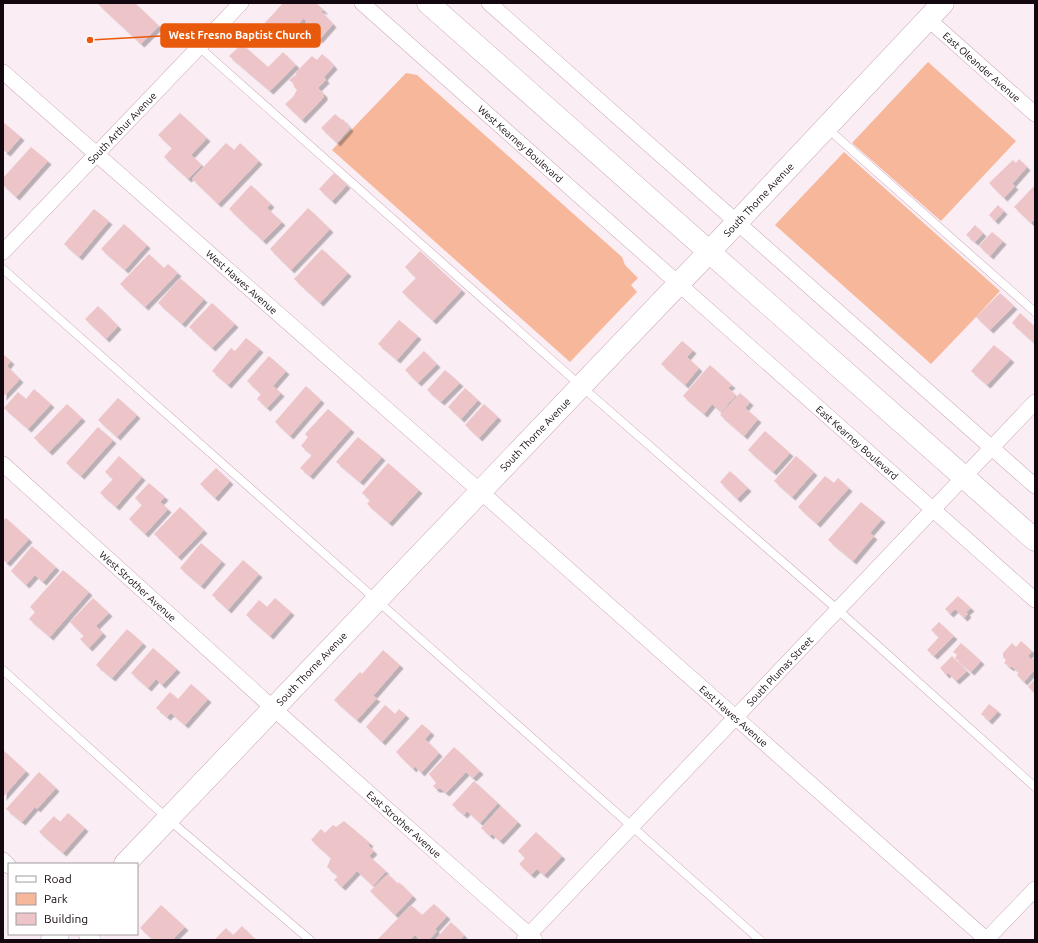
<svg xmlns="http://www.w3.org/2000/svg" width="1038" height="943" font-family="Ubuntu,sans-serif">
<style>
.green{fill:#f6b79a}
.building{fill:#edc4c7;filter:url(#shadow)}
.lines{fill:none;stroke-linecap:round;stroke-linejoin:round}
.lane-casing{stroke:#caa9bb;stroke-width:9}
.street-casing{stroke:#caa9bb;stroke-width:16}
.secondary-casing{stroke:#caa9bb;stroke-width:23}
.lane{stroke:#fff;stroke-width:8}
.street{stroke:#fff;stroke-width:15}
.secondary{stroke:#fff;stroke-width:22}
.labels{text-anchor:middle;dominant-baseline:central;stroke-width:3.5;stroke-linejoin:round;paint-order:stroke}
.street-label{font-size:10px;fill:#13080f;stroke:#fff}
.leader{fill:none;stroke:#e8590c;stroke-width:1.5}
.callout-dot{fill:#e8590c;stroke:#fff;stroke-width:1.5}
.callout{fill:#e8590c;stroke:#e8590c;stroke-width:1.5}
.callout-label{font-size:11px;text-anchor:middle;font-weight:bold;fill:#fff}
</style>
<defs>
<filter id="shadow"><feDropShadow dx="3.5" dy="3.5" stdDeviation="0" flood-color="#0004"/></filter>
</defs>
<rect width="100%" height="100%" fill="#fbedf4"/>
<!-- green -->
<path class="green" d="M928,62L1016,141L941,221L852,143Z
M406,73L417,75L622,257L625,265L638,278L631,285L637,292L570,362L332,150Z
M844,152L1000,291L976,317L931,364L775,225Z"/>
<!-- building -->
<path class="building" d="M99,3H135L159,26L141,44L98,4Z
M283,3H316L325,11L320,10L333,24L319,40L312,34L304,18L282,41L263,25Z
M242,44L268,67L283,52L296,65L270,91L229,56Z
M322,54L329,60L334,66L324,77L326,80L318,88L324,94V97L302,120L285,104L293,97L297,90L294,87V84L289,80L297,74L295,73L312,56L317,60Z
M180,113L207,138L191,155L202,165L188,179L164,157L172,148L158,135Z
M335,114L342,120L343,119L350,128L337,143L321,128Z
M3,122L21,137L7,153L3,150Z
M226,143L234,150L240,143L259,161L218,204L192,179Z
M31,147L48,161L16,197L3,185V178Z
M1019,159L1027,167L1012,184L1015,186L1004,198L989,183L1013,160L1016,163Z
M334,173L347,185L332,201L319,189Z
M251,185L271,204L267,208L282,222L263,241L229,209Z
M1035,185V219L1031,223L1014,207Z
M998,205L1004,211L995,221L989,215Z
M308,208L330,229L291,270L270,249Z
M94,209L109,221L79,257L64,244Z
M124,224L147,245L125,270L101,249Z
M975,225L983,233L975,242L966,235Z
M992,232L1003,241L990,256L979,246Z
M322,249L348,273L320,303L294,279Z
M420,251L462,290L433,321L402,292L416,278L405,267Z
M149,254L164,268L168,264L178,273L145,307L120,284Z
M180,278L204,299L182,324L158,303Z
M1000,293L1014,306L990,330L976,317Z
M212,303L235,324L212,348L189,327Z
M98,306L118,326L106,339L85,319Z
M1020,313L1035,327V344L1012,323Z
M399,320L418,336L397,360L378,344Z
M246,338L260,349L228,385L212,371L231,348L235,351Z
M682,341L693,350L687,357L699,368L685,385L661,364Z
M994,345L1011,359L987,385L971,371Z
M424,351L437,364L418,383L405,370Z
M3,354L11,361L7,366L20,379L3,397Z
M269,356L286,371L273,386L281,393L267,408L257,399L261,394L247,381Z
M710,365L732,385L728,388L736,395L721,412L712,404L704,414L683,396Z
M445,370L460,383L441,402L427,390Z
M306,386L321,400L290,436L275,422Z
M465,388L478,400L461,419L448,407Z
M34,389L51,404L28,429L4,408L18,392L26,399Z
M740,393L750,402L745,408L758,419L744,436L720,415Z
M118,398L137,415L117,437L98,420Z
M67,404L82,418L49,452L34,438Z
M484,404L498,417L479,438L465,425Z
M328,409L351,429L310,476L300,468L312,455L301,446L308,437L305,434Z
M98,427L113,440L81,476L66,463Z
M765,431L790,453L773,472L748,450Z
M358,437L382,457L360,482L336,462Z
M119,456L142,477L116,507L100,493L113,479L105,472Z
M796,456L814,472L792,497L774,481Z
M388,463L419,490L389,523L367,504L370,500L362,493Z
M216,468L230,481L215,498L200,484Z
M730,471L748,488L737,499L720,482Z
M825,476L834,483L838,478L849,488L817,524L798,507Z
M149,483L165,497L160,502L168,509L145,534L129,519L142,505L135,498Z
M861,502L882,519L870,533L874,536L853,561L828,540Z
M180,507L204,530L178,557L154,534Z
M6,518L29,539L7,563L3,560V521Z
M201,543L222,561L201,586L180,568Z
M32,546L56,567L43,582L35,575L26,585L11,571Z
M243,560L259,574L228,610L212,595Z
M63,570L89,592L50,637L29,619L35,612L30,607Z
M958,596L971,608L966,612L968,614L964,618L955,609L950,614L945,609Z
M93,598L109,613L96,626L103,633L89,648L80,639L84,636L70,622Z
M275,598L291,612L270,636L246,615L259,600L267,607Z
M939,622L954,636L934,656L927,650L939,637L931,630Z
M127,629L143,643L112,678L96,665Z
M1021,641L1032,651L1028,656L1032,660L1035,656V669L1024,682L1017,675L1019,672L1011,666V668L1004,663L1006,660L1003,657V653L1012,643L1016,647Z
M961,643L981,661L971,672L955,658L957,655L953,652Z
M153,648L177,669L162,685L156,679L148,688L131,673Z
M383,650L400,665L373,696L377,698L357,720L334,700L360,672L362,674Z
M952,656L967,671L956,681L948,673L946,675L940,668Z
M1035,679V693L1028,687Z
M191,684L208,699L185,725L171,713L167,717L156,708L170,692L178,699Z
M989,704L998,711L989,721L981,714Z
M385,705L395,714L399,709L406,715L382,742L366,727Z
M422,724L431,732L425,739L439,753L421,773L415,766L413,769L396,752Z
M454,747L480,771L473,778L466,772L446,793L441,789H436L433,786L436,783L429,774Z
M3,750L26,771L3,797Z
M39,772L56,788L37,809L35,807L22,822L6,809Z
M474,781L498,803L480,823L467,811L464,815L452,805Z
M501,806L518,822L500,841L492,834L490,836L481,828Z
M68,813L85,828L63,853L39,832L54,816L60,822Z
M344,821L370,843L368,845L374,851L369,856L386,871L373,886L357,871L342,887L334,880L338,876L327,867L331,858L311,840L321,829L325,833L333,825L336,827Z
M536,832L562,856L544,875L537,869L531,875L519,864L525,858L518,851Z
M388,874L398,884L399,882L413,896L395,915L370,891Z
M434,904L447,916L435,929L437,931L429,940H420L415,935L410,940H379L378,939L411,905L422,915Z
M161,905L185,927L174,938L176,940H153L140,928Z
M451,922L464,935L460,940H435Z
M242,926L256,940H214L226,928L233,935Z"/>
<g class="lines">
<!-- lane casing -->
<g class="lane-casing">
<path id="lane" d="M199,47L581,386L838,610L1035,787
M827,128L1035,312
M3,269L760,940
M3,670L168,819L310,940"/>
</g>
<!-- street casing -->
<g class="street-casing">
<g id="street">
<path id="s1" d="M362,3L1035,600"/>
<path d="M489,3L1035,486"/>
<path id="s2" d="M928,19L1035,114"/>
<path id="s3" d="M3,72L481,492L987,940"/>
<path id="s4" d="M3,252L241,3"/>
<path id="s5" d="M3,464L274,709L535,940"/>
<path d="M3,860L9,866"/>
<path d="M86,934L93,940"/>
<path id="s6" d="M524,940L1035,402"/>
<path d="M986,940L1035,889"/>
</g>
</g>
<!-- secondary casing -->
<g class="secondary-casing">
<g id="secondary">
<path d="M428,3L1035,540"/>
<path id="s7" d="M125,864L709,252L943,3"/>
<path d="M52,940L58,934"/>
</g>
</g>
<!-- lane -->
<use href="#lane" class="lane"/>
<!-- street -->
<use href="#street" class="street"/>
<!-- secondary -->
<use href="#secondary" class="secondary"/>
</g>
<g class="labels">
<!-- street labels -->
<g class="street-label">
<text stroke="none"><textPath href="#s2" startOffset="72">East Oleander Avenue</textPath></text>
<text stroke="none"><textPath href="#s4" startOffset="172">South Arthur Avenue</textPath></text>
<text stroke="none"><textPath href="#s1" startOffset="212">West Kearney Boulevard</textPath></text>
<text stroke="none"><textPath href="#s7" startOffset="918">South Thorne Avenue</textPath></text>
<text stroke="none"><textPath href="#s3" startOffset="318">West Hawes Avenue</textPath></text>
<text stroke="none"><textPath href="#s7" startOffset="594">South Thorne Avenue</textPath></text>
<text stroke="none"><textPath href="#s1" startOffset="662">East Kearney Boulevard</textPath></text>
<text stroke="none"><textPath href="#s5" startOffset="182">West Strother Avenue</textPath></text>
<text stroke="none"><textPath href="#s7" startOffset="270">South Thorne Avenue</textPath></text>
<text stroke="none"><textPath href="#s6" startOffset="371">South Plumas Street</textPath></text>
<text stroke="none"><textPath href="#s3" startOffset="974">East Hawes Avenue</textPath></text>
<text stroke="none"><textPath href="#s5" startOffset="539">East Strother Avenue</textPath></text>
</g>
</g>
<!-- callouts -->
<path class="leader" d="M90 40L161 36"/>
<circle class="callout-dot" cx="90" cy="40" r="4"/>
<rect class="callout" x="161" y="24" width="159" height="23" rx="4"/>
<g class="callout-label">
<text x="240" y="39">West Fresno Baptist Church</text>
</g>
<!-- border -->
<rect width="1038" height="943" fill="none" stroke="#13080f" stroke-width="8"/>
<!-- legend -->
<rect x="8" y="863" width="130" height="72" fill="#ffffff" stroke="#a19c9f"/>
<rect x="16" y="876" width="20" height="6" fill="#ffffff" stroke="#a19c9f"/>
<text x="44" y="883" font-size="12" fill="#13080f">Road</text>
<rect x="16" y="893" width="20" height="12" fill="#f6b79a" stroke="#a19c9f"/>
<text x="44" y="903" font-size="12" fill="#13080f">Park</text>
<rect x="16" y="913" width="20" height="12" fill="#edc4c7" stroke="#a19c9f"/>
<text x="44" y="923" font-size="12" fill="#13080f">Building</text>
</svg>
